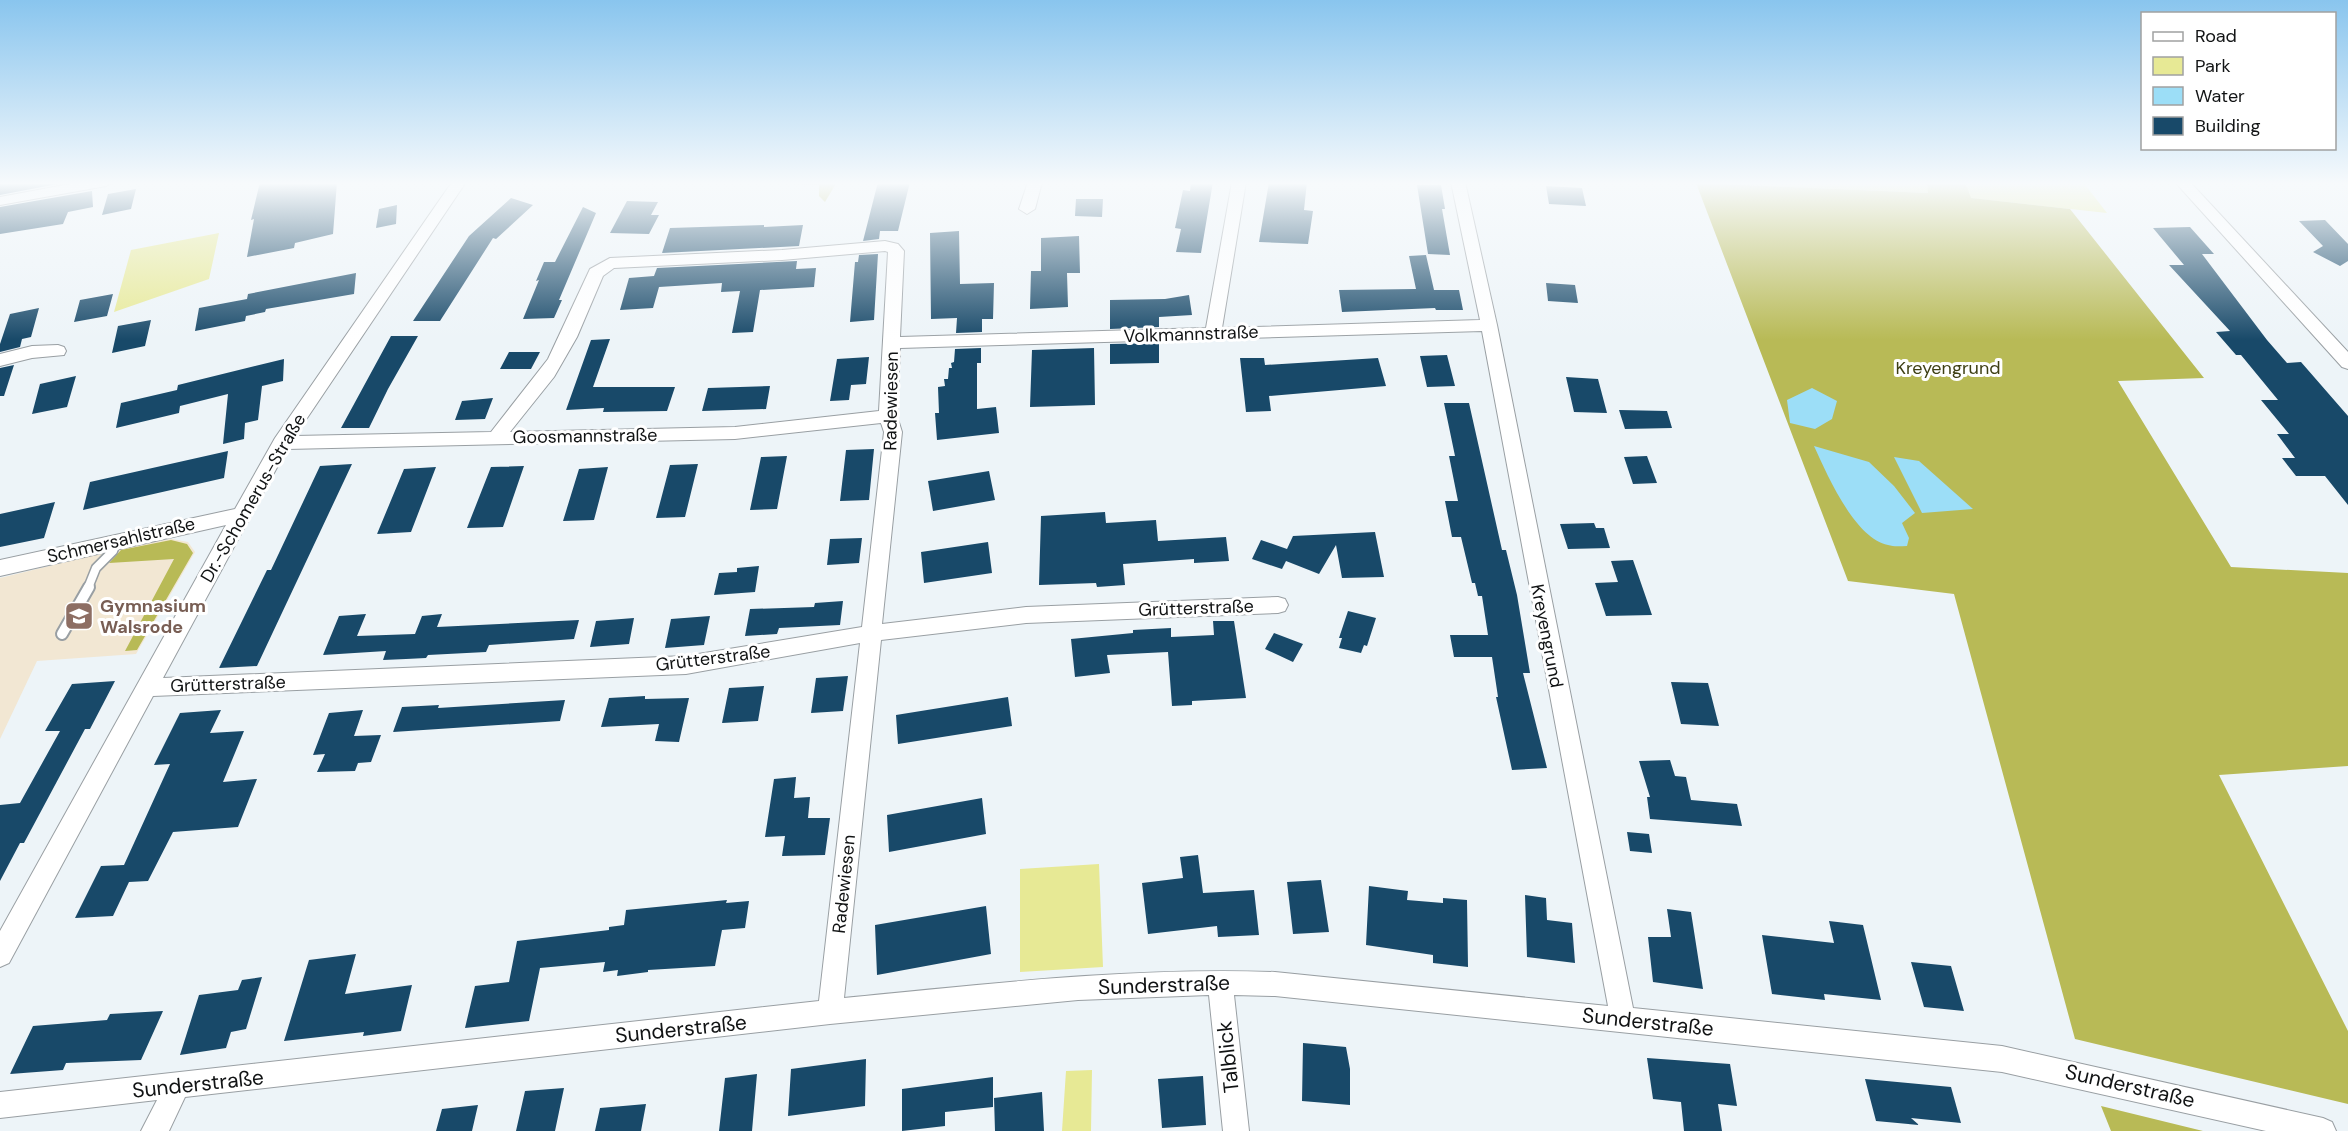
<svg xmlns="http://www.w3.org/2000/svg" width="2348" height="1131" font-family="'DM Sans',sans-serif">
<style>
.education{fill:#f2e7d3}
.green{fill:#e7e995}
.forest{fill:#b8ba56}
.water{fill:#9cdef7}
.building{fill:#184969}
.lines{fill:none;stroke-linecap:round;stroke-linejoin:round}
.service-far1-casing{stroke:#999fa3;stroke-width:11}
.service-casing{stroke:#999fa3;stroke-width:14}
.minor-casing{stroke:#999fa3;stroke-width:2}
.service-far1{stroke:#fff;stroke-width:8}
.service{stroke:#fff;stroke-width:10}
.minor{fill:#fff;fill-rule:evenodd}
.labels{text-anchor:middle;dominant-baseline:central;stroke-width:6;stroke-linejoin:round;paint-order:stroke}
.street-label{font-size:18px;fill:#111314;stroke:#fff}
.park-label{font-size:18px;fill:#3e3f14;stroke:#fff}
.education-label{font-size:18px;font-weight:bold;fill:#785e54;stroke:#fff;text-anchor:start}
.near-street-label{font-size:21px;fill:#111314;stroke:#fff}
</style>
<rect width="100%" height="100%" fill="#edf4f8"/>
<!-- education -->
<path class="education" d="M172,539L188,542L195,552L136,654L37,661L0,739V578L147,542Z"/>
<!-- green -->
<path class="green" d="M1687,182H1927L1929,193L1696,183Z
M1965,182H2083L2107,213L1970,198Z
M219,233L209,279L114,312L131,250Z
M1099,864L1103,967L1020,972V869Z
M1092,1070L1091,1131H1062L1066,1071Z"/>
<!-- forest -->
<path class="forest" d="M729,182H837L825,202L819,196V185Z
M1927,182H1965L1971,198L2070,209L2204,378L2118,381L2231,567L2348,573V766L2219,775L2348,1031V1104L2075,1039L1954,594L1848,581L1696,183L1928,193Z
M171,540L187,544L193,553L137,650L125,651L174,559L109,563L121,550Z
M2101,1106L2203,1131H2111Z"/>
<!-- water -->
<path class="water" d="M1812,388L1837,401L1832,419L1815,429L1790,423L1787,400Z
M1814,446L1869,462L1894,486L1915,513L1902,523L1909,538L1907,546C1901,546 1894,547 1888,545C1854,538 1827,474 1814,446Z
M1894,457L1919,461L1973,509L1922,513Z"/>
<!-- building -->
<path class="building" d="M0,182H68L0,195Z
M260,182H337L333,234L295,243L294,248L247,257L254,219L251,220Z
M878,182H910L898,231H880L879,239L863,241Z
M1191,182H1213L1201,253L1176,252L1181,229L1175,228L1183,190L1190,191Z
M1269,182H1307L1304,210L1313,211L1308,244L1259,242Z
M1417,185H1441L1445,209H1442L1450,255L1428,254Z
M1546,186L1582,188L1586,206L1549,204Z
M136,189L131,209L102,215L108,194Z
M92,191L93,207L68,212L63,224L0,234V207Z
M511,198L533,205L496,239L493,238L440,321H413L469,236Z
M1076,199H1103L1102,217L1075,216Z
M627,201L658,202L651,215H659L649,234L610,233Z
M397,205L396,224L376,228L379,209Z
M583,207L596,213L559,300H562L554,318L523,319L539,280L536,281L544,262H555Z
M2325,220L2348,244V261L2340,266L2313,252L2323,246L2299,221Z
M764,225V227L803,225L799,246L662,253L670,228Z
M2190,227L2214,254H2202L2267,340L2287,363L2301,362L2348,416V505L2325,476H2296L2282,458H2295L2277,434H2289L2261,400H2278L2241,355H2236L2216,332L2230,331L2169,265H2184L2153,228Z
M959,231L960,284L994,283L993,319H982V332L956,333L957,318L931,319L930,233Z
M1079,236L1080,273H1067L1068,307L1030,309L1031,271H1041V238Z
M878,254L874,320L850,322L855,262H858L859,255Z
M1426,255L1434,290H1459L1463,310H1436L1435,308L1342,312L1339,290L1416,289L1409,256Z
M797,261L796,269L816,268L814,287L760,290L753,332L732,333L740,291L721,292L722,283L659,287L653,308L620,310L629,278L654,276L657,268Z
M356,273L354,294L266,309L265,312L246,316L245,321L195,331L199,308L247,299L248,294Z
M1546,283L1575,285L1578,303L1548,301Z
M113,294L107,316L74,322L80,300Z
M1189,295L1192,315L1159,317V327L1110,329V300L1165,299Z
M39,308L31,337L22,339L20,347L0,352V344L10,314Z
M151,320L145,346L112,353L118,326Z
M391,336H418L388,389L369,428H341Z
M610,339L593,387H675L667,411L603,412L604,408L566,410L591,340Z
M1159,343V363L1110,364V344Z
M981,348V363H977V409L996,407L999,433L937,440L935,413H939L938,387L945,386L944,379H948L949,368H952L951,363L954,362L955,349Z
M1094,348L1095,405L1030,407L1032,350Z
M509,352H540L531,369H500Z
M1447,355L1455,386L1427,387L1420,356Z
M869,357L866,384L851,385L849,400L830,401L837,359Z
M1240,358H1264L1265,365L1378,358L1386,386L1269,396L1271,411L1246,412Z
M284,359L283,381L262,386L258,420L245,423L244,439L223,444L228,394L180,406L179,413L116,428L121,403L177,390L178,385Z
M14,365L4,396H0V368Z
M76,376L67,407L32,414L40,384Z
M1566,377L1598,379L1607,413L1574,412Z
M770,386L766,409L702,411L708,388Z
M493,398L485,419L455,420L462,401Z
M1444,403H1469L1502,550H1506L1517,595L1530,673H1523L1547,768L1512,770L1496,697H1498L1492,657H1454L1450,635H1488L1482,596H1478L1475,583H1472L1461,537H1452L1445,501H1458L1449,456H1455Z
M1619,410L1667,411L1672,428L1625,429Z
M874,449L869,500L840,501L846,450Z
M228,451L224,478L83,510L90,482Z
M787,456L777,509L750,510L761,457Z
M1647,456L1657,483L1633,484L1624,457Z
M352,464L257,666L219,668L267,570H271L320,466Z
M698,464L685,517L656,518L670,465Z
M524,466L503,527L467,528L491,467Z
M436,467L411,532L377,534L404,469Z
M608,467L594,520L563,521L579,469Z
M989,471L995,500L933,511L928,481Z
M55,502L44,538L0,547V514Z
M1105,512L1106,523L1156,520L1158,541L1226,537L1229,561L1194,563V559L1123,564L1125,585L1097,587L1096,583L1039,585L1041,516Z
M1594,523L1596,528H1604L1610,548L1568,549L1560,524Z
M1375,532L1384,577L1342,578L1336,545L1319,574L1286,561L1282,569L1252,559L1261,540L1287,549L1293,536Z
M862,538L859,563L827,565L830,539Z
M988,542L992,573L924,583L921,552Z
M1633,560L1652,615L1606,616L1595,583L1618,582L1611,561Z
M759,566L755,592L714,595L719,573L737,572V568Z
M843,601L840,625L779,628L777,634L745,636L750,609L814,607L815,603Z
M1348,611L1376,618L1367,646L1364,645L1361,653L1339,648L1342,638H1339Z
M366,614L357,636L415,634L422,616L442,614L437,627L579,620L574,639L489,645L486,652L428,655L426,658L406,659L383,660L386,651L323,655L339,616Z
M710,616L704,645L665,648L671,619Z
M634,618L629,644L590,647L596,621Z
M1213,621H1234L1246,698L1192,701V705L1172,706L1168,652L1107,655L1110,673L1075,677L1071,639L1133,633V630L1171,628V637L1214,635Z
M1274,633L1303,644L1293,662L1265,649Z
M848,676L843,711L811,713L816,678Z
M115,681L90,729H85L24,843H20L0,881V805L20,803L60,731H45L72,684Z
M1671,682L1708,683L1719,726L1681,724Z
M764,686L758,721L722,723L729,688Z
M645,696V699L689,698L679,742L655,741L659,724L601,727L609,698Z
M1008,697L1012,726L898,744L896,715Z
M565,700L560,721L393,732L402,707L439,705L438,708Z
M221,710L210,733L244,731L223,782L257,779L238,827L173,832L148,881L129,882L113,916L75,918L101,866L124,865L170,764L154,765L180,713Z
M363,710L354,736L381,735L371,762L358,763L355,771L317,772L325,754L313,755L329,713Z
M1670,760L1675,776L1686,777L1691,800L1737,804L1742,826L1650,819L1647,797H1650L1639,761Z
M796,777L794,798L810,797L808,818H830L825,855L782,856L785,836L765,837L774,779Z
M982,798L986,834L889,852L887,815Z
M1627,832L1649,834L1652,853L1630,851Z
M1198,855L1203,893L1254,890L1259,935L1218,937L1217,926L1148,934L1142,883L1183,878L1180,857Z
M1321,880L1329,932L1293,934L1287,882Z
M1369,886L1408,891L1407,900L1443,903V898L1467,900L1468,967L1433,963V955L1366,945Z
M1525,895L1546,898L1547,920L1572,923L1575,963L1527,957Z
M727,900L726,903L749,901L745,928L722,930L715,966L648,970V972L617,976L618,970L603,972L605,962L540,968L529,1021L465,1028L475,986L509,982L517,941L609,930V927L624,925L626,910Z
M986,906L991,954L877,975L875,925Z
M1667,909L1691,912L1703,989L1653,982L1648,937H1671Z
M1829,921L1863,925L1881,1000L1824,994L1825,1000L1772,994L1762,935L1834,943Z
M356,954L345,994L412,985L401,1031L363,1036L364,1032L284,1041L309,960Z
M1911,962L1951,966L1964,1011L1924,1007Z
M262,977L246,1029L231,1032L226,1048L180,1055L199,995L238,990L242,980Z
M163,1011L141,1060L66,1063L63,1070L10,1074L33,1026L107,1020L110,1014Z
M1303,1043L1346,1047L1350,1069V1105L1302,1101Z
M1647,1058L1730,1064L1737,1106L1718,1104L1722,1131H1684L1681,1102L1653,1099Z
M866,1059L865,1106L788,1116L791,1069Z
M757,1074L752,1131H719L725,1078Z
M1203,1076L1206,1125L1162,1128L1158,1079Z
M993,1077V1107L945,1112V1126L902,1131V1089Z
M1865,1079L1951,1087L1961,1123L1911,1118L1919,1125L1876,1121Z
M564,1088L555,1131H516L525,1091Z
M1042,1092L1044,1131H995L994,1098Z
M646,1104L641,1131H595L600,1108Z
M478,1105L472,1131H436L442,1109Z"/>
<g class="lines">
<!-- service-far1 casing -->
<g class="service-far1-casing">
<path id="service-far1" d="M88,588L96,568L113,551L117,541"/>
</g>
<!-- service casing -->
<g class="service-casing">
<path id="service" d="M62,634L89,587"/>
</g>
<!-- minor casing -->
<g class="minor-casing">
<path id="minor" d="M81,182H113L106,186L0,205V197Z
M452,182H466L295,436L491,432L548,359L590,269L610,258L782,250L885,241L898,244L904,251L900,337L1206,328L1232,182H1246L1222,328L1480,320L1451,182H1465L1497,325L1633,1008L2002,1046L2323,1118L2332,1122L2336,1131H2266L2002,1072L1275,996L1234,995L1249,1131H1223L1209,995L1078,1000L830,1024L185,1097L169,1131H141L157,1100L0,1118V1092L819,1001L860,643L686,674L153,696L9,963L0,967V931L226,525L0,576V560L235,509L275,438ZM885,251L888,252L879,411L735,427L510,432L554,377L577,337L603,276L614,268L782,260ZM1482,331L1608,1006L1275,972C1131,967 987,984 844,998L881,640L1026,623L1278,613L1285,611L1288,605L1285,599L1278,597L1026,607L882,624L902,432L897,416L900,348ZM881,423L884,432L862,627L686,656L163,678L287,449L735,439Z
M1028,182H1042L1035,209L1027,214L1019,209Z
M2175,182H2190L2348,352V369L2342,367Z
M58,345L64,347L66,351L64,355L32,358L0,366V354L32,346Z"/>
</g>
<!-- service-far1 -->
<use href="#service-far1" class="service-far1"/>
<!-- service -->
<use href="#service" class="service"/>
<!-- minor -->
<use href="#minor" class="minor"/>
</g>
<!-- sky -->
<linearGradient id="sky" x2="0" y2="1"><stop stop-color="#89c5ee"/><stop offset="0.54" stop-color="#f7fafc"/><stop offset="1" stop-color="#f7fafc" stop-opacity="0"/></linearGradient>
<rect width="2348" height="340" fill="url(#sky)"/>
<!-- icons -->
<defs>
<g id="school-square" transform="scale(1.5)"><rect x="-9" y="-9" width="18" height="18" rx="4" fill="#8d6e63" stroke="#fff"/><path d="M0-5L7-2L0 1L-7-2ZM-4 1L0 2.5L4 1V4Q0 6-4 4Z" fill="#fff"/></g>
</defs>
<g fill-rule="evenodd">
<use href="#school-square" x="79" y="616"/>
</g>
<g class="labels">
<!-- street labels -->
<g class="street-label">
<text transform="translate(1191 334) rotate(-2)">Volkmannstraße</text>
<text transform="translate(891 401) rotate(-89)">Radewiesen</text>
<text transform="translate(585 436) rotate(-1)">Goosmannstraße</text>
<text transform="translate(253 498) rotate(-60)">Dr.-Schomerus-Straße</text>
<text transform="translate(121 540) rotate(-13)">Schmersahlstraße</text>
<text transform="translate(1196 608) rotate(-2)">Grütterstraße</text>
<text transform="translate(1547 636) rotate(79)">Kreyengrund</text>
<text transform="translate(713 658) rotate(-7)">Grütterstraße</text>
<text transform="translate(228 684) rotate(-2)">Grütterstraße</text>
<text transform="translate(844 884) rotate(-84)">Radewiesen</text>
</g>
<!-- park labels -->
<g class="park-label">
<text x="1948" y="368">Kreyengrund</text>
</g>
<!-- education labels -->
<g class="education-label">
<text x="100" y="606">Gymnasium<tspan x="100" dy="21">Walsrode</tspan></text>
</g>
<!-- near-street labels -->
<g class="near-street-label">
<text transform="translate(1164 985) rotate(-2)">Sunderstraße</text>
<text transform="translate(1648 1022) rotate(6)">Sunderstraße</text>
<text transform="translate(681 1029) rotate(-6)">Sunderstraße</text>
<text transform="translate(1228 1057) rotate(-96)">Talblick</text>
<text transform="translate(198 1084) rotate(-6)">Sunderstraße</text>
<text transform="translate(2130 1086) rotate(13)">Sunderstraße</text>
</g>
</g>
<!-- legend -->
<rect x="2141" y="12" width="195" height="138" fill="#ffffff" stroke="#a0a1a1" stroke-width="1.5"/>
<rect x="2153" y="32" width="30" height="9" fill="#ffffff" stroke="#a0a1a1" stroke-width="1.5"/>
<text x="2195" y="42" font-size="18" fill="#111314">Road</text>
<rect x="2153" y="57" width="30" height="18" fill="#e7e995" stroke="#a0a1a1" stroke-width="1.5"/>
<text x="2195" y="72" font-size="18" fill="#111314">Park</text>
<rect x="2153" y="87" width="30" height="18" fill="#9cdef7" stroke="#a0a1a1" stroke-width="1.5"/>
<text x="2195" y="102" font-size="18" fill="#111314">Water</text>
<rect x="2153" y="117" width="30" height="18" fill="#184969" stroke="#a0a1a1" stroke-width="1.5"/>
<text x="2195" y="132" font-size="18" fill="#111314">Building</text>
</svg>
